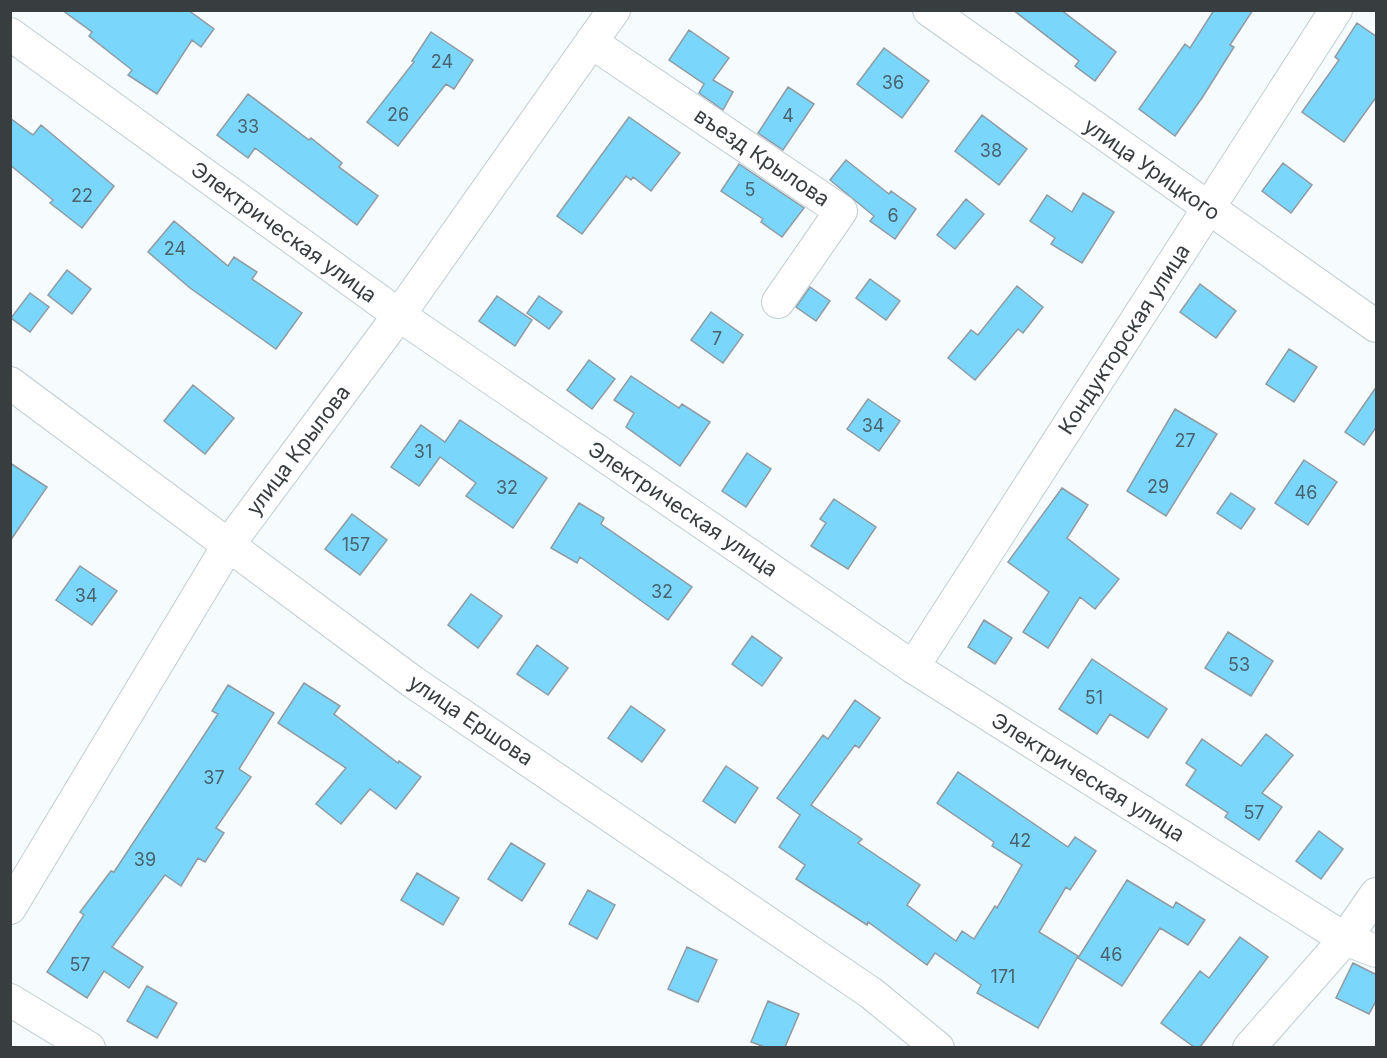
<svg xmlns="http://www.w3.org/2000/svg" width="1387" height="1058" font-family="Inter,sans-serif">
<style>
.building{fill:#7bd6fc;stroke:#8f9ba1;stroke-width:1.5}
.lines{fill:none;stroke-linecap:round;stroke-linejoin:round}
.minor-casing{stroke:#c0cdd3;stroke-width:34}
.minor{stroke:#fff;stroke-width:32}
.labels{text-anchor:middle;dominant-baseline:central;stroke-width:5;stroke-linejoin:round;paint-order:stroke}
.number-label{font-size:18px;fill:#49636f}
.street-label{font-size:21px;fill:#383d40;stroke:#fff}
</style>
<rect width="100%" height="100%" fill="#f6fbfd"/>
<!-- building -->
<path class="building" d="M62,10H188L214,29L201,47L192,40L157,94L128,75L132,70L89,36L92,32Z
M1013,10H1061L1116,52L1095,81L1075,66L1079,61Z
M1214,10H1253L1230,45L1234,47L1202,98L1175,136L1139,109L1185,44L1190,48Z
M1357,23L1377,37V96L1344,142L1302,112L1339,60L1335,57Z
M689,30L729,58L713,80L733,92L723,110L699,93L704,84L669,60Z
M431,32L473,60L454,89L446,84L398,146L367,122L414,62L412,61Z
M884,48L929,81L902,118L857,84Z
M788,87L814,104L783,150L758,133Z
M248,94L309,140L311,138L342,163L339,167L378,196L357,225L255,148L248,158L217,135Z
M982,115L1027,149L999,185L955,151Z
M629,117L680,153L651,191L633,177L631,180L626,176L582,234L557,216Z
M10,118L33,135L41,125L114,186L82,228L50,203L53,200L10,165Z
M846,160L889,194L891,191L916,209L895,239L870,221L874,216L830,180Z
M1283,163L1312,185L1291,213L1262,191Z
M739,164L804,208L782,237L761,222L763,219L721,191Z
M1083,193L1114,212L1082,263L1051,244L1055,238L1030,221L1047,195L1072,212Z
M966,199L984,214L955,249L937,235Z
M174,221L228,266L234,257L257,272L252,279L302,313L276,349L190,288L148,252Z
M67,270L91,289L72,314L48,295Z
M870,279L900,301L886,320L856,298Z
M1200,284L1236,311L1216,338L1180,312Z
M1017,286L1043,307L1023,333L1018,329L975,380L948,358L971,330L978,335Z
M810,287L830,301L816,321L796,307Z
M30,293L49,307L30,332L11,318Z
M497,296L532,320L515,346L479,321Z
M539,296L562,312L549,329L527,313Z
M711,312L743,335L723,363L691,340Z
M1289,349L1317,367L1294,402L1266,384Z
M589,360L615,379L592,409L567,390Z
M631,376L679,408L682,404L710,422L680,466L626,427L634,413L614,400Z
M193,385L234,418L205,454L164,421Z
M1377,386V426L1364,445L1345,432Z
M868,399L900,421L879,451L847,429Z
M1175,409L1217,434L1166,516L1127,491Z
M460,420L547,478L513,528L466,496L476,483L440,457L419,486L391,467L421,425L445,442Z
M747,453L771,469L746,507L722,491Z
M1304,460L1337,482L1308,525L1275,503Z
M10,463L47,487L10,541Z
M1062,488L1088,505L1067,538L1119,579L1095,609L1080,597L1048,648L1023,632L1049,592L1008,562Z
M1231,493L1255,509L1241,529L1217,513Z
M834,499L876,527L848,569L811,546L826,523L820,519Z
M579,503L604,518L601,524L692,587L668,620L580,557L577,563L551,548Z
M352,514L387,540L360,575L325,549Z
M80,566L117,591L92,625L56,600Z
M471,594L502,616L478,648L448,625Z
M984,620L1012,638L995,664L968,647Z
M1228,632L1273,661L1251,696L1205,668Z
M752,636L782,658L762,686L732,664Z
M537,645L568,668L548,695L517,674Z
M1092,659L1167,709L1148,738L1110,714L1097,734L1059,709Z
M304,683L340,706L334,714L398,763L399,761L421,777L396,809L370,789L341,824L316,804L346,768L278,723Z
M228,685L274,713L239,769L251,777L216,828L224,833L205,862L198,858L181,886L165,875L112,947L143,967L129,988L104,971L87,998L47,972L84,915L80,912L111,871L114,872L218,714L212,711Z
M855,700L880,718L859,748L855,745L811,805L862,839L858,843L920,885L907,905L956,941L962,931L974,939L995,906L997,908L1022,865L992,846L994,842L937,803L958,772L1068,847L1075,837L1096,851L1070,890L1066,887L1039,932L1078,956L1038,1028L977,993L981,985L935,953L927,965L868,922L867,925L796,879L805,865L779,847L800,815L777,798L823,735L828,739Z
M631,706L665,730L642,762L608,738Z
M1266,734L1293,755L1262,793L1282,807L1259,840L1225,817L1228,813L1186,785L1196,770L1186,763L1202,739L1241,766Z
M726,766L758,788L735,823L703,801Z
M1319,831L1343,849L1321,879L1296,861Z
M511,843L545,864L522,901L488,879Z
M417,873L459,898L443,925L401,900Z
M1127,880L1173,908L1176,902L1205,920L1188,945L1160,928L1122,986L1078,958Z
M588,890L615,905L597,939L569,924Z
M1240,937L1268,957L1200,1047H1194L1161,1023L1200,971L1209,978Z
M687,947L717,960L698,1002L668,989Z
M1353,963L1377,975V999L1369,1014L1336,998Z
M147,986L177,1003L157,1038L127,1021Z
M768,1001L799,1014L785,1047H765L751,1042Z"/>
<g class="lines">
<!-- minor casing -->
<g class="minor-casing">
<path id="minor" d="M929,10L1376,326
M10,34L399,315L913,667L1345,939L1376,951
M591,42L841,211L778,302
M10,383L413,682L871,993L938,1048
M913,667L1336,10
M10,908L229,544L399,315L614,10
M10,1000L89,1048
M1249,1048L1345,939L1376,894"/>
</g>
<!-- minor -->
<use href="#minor" class="minor"/>
</g>
<g class="labels">
<!-- number labels -->
<g class="number-label">
<text x="442" y="61">24</text>
<text x="893" y="82">36</text>
<text x="398" y="114">26</text>
<text x="788" y="115">4</text>
<text x="248" y="126">33</text>
<text x="991" y="150">38</text>
<text x="750" y="189">5</text>
<text x="82" y="195">22</text>
<text x="893" y="215">6</text>
<text x="175" y="248">24</text>
<text x="717" y="338">7</text>
<text x="873" y="425">34</text>
<text x="1185" y="440">27</text>
<text x="423" y="451">31</text>
<text x="1158" y="486">29</text>
<text x="507" y="487">32</text>
<text x="1306" y="492">46</text>
<text x="356" y="544">157</text>
<text x="662" y="591">32</text>
<text x="86" y="595">34</text>
<text x="1239" y="664">53</text>
<text x="1094" y="697">51</text>
<text x="214" y="777">37</text>
<text x="1254" y="812">57</text>
<text x="1020" y="840">42</text>
<text x="145" y="859">39</text>
<text x="1111" y="954">46</text>
<text x="80" y="964">57</text>
<text x="1003" y="976">171</text>
</g>
<!-- street labels -->
<g class="street-label">
<text transform="translate(762 157) rotate(34)">въезд Крылова</text>
<text transform="translate(1152 169) rotate(35)">улица Урицкого</text>
<text transform="translate(284 232) rotate(36)">Электрическая улица</text>
<text transform="translate(1124 339) rotate(-57)">Кондукторская улица</text>
<text transform="translate(298 450) rotate(-53)">улица Крылова</text>
<text transform="translate(683 509) rotate(34)">Электрическая улица</text>
<text transform="translate(471 720) rotate(34)">улица Ершова</text>
<text transform="translate(1088 777) rotate(32)">Электрическая улица</text>
</g>
</g>
<!-- border -->
<rect width="1387" height="1058" fill="none" stroke="#383d40" stroke-width="24"/>
</svg>
